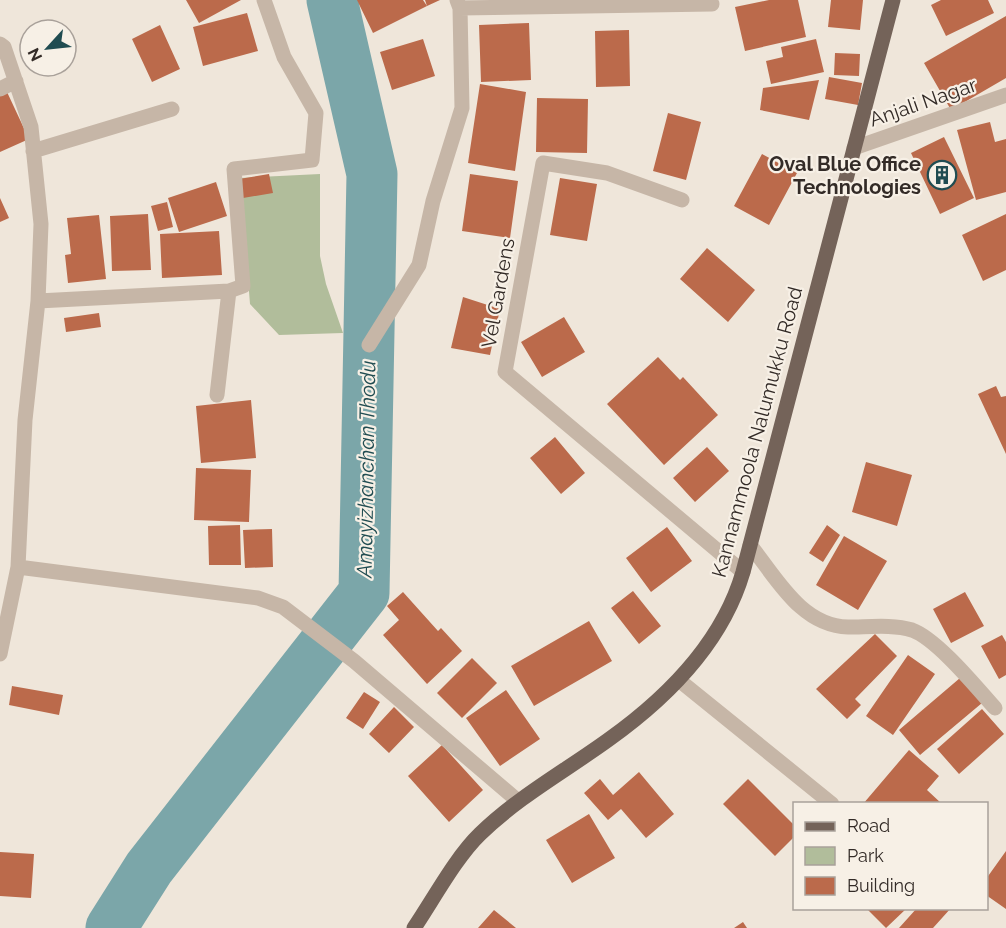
<svg xmlns="http://www.w3.org/2000/svg" width="1006" height="928" font-family="Raleway,sans-serif">
<style>
.green{fill:#b1bd9b}
.lines{fill:none;stroke-linecap:round;stroke-linejoin:round}
.river{stroke:#7ba6a9;stroke-width:51}
.building{fill:#bb6a4b}
.minor{stroke:#c6b6a7;stroke-width:15}
.major{stroke:#746359;stroke-width:15}
.labels{text-anchor:middle;dominant-baseline:central;stroke-width:4.5;stroke-linejoin:round;paint-order:stroke}
.street-label{font-size:20px;fill:#332b27;stroke:#f7f0e6}
.poi-label{font-size:20px;font-weight:bold;fill:#332b27;stroke:#f7f0e6;text-anchor:end}
.water-label{font-size:21px;font-style:italic;fill:#204c51;stroke:#f7f0e6}
</style>
<rect width="100%" height="100%" fill="#efe6da"/>
<!-- green -->
<path class="green" d="M320,174V256L326,284L343,333L279,335L250,304L240,178Z"/>
<g class="lines">
<!-- river -->
<path class="river" d="M111,928L149,868L364,593L372,174L332,0"/>
</g>
<!-- building -->
<path class="building" d="M186,0H241L199,23Z
M357,0H423L427,6L373,33Z
M425,0H440L427,6Z
M769,0H798L806,37L745,51L735,7Z
M831,0H863L860,30L828,27Z
M941,0H988L994,13L946,36L931,5Z
M247,13L258,51L203,66L193,27Z
M1006,16V78L951,110L924,63Z
M529,23L531,80L481,82L479,25Z
M160,25L180,69L152,82L132,39Z
M629,30L630,86L596,87L595,31Z
M423,39L435,76L392,90L380,52Z
M816,39L824,72L771,84L766,61L783,57L781,47Z
M835,53L860,54L859,76L834,75Z
M829,77L862,83L858,105L825,99Z
M819,80L809,120L760,110L763,88Z
M480,84L526,92L515,171L468,163Z
M7,92L29,139L0,152V95Z
M537,98L588,99L587,153L536,152Z
M668,113L701,122L686,180L653,171Z
M990,122L995,142L1006,139V192L976,200L957,130Z
M944,137L974,198L940,214L911,153Z
M762,154L797,173L769,225L734,206Z
M269,174L273,193L243,198L239,179Z
M470,174L518,181L510,238L462,231Z
M560,178L597,184L587,241L550,235Z
M216,182L227,216L179,232L168,198Z
M0,198L9,218L0,222Z
M167,202L173,227L158,231L151,206Z
M148,214L151,270L112,271L110,216Z
M1006,214V270L983,281L962,235Z
M99,215L106,279L68,283L65,255L71,254L67,218Z
M219,231L222,275L162,278L160,234Z
M707,248L755,290L728,322L680,279Z
M463,297L500,309L490,355L451,348Z
M99,313L101,327L66,332L64,318Z
M564,317L585,352L542,377L521,342Z
M658,357L680,380L683,377L718,415L664,465L607,404Z
M996,386L1001,397L1006,396V454L978,394Z
M251,400L256,458L201,463L196,406Z
M555,437L585,473L561,494L530,458Z
M707,447L729,471L695,502L673,478Z
M866,462L912,475L897,526L852,512Z
M196,468L251,470L249,522L194,520Z
M240,525L241,565H209L208,526Z
M827,525L840,535L823,562L809,553Z
M667,527L692,561L651,592L626,558Z
M272,529L273,567L245,568L243,530Z
M844,536L887,561L858,610L816,585Z
M633,591L661,626L639,644L611,608Z
M403,592L438,631L441,628L462,651L427,684L383,635L399,620L387,606Z
M965,592L984,626L951,643L933,609Z
M589,621L612,661L534,706L511,666Z
M875,634L897,656L855,699L861,705L847,719L816,689Z
M1002,635L1006,642V675L999,679L981,646Z
M908,655L935,674L893,735L866,716Z
M472,658L497,683L462,718L437,693Z
M960,678L982,703L920,755L899,730Z
M12,686L63,695L59,715L9,705Z
M506,690L540,739L500,766L466,718Z
M364,692L380,702L363,729L346,718Z
M394,707L414,727L389,753L369,734Z
M982,709L1004,734L959,774L937,749Z
M442,745L483,790L449,822L408,776Z
M909,750L939,776L927,790L942,804H863Z
M639,772L674,814L646,838L621,809L608,820L584,793L600,779L613,795Z
M748,779L794,825V837L775,856L723,804Z
M589,814L615,858L572,883L546,840Z
M1006,851V909L986,895V879Z
M0,852L34,854L31,898L0,896Z
M866,908H907L886,928Z
M917,908H951L933,928H899Z
M494,910L516,928H478Z
M743,922L747,928H734Z"/>
<g class="lines">
<!-- minor -->
<path class="minor" d="M460,8L712,4
M0,44L4,47L31,127L41,224L38,301L25,420L18,567L0,654
M0,89L16,81
M854,148L1006,95
M33,151L172,109
M682,200L607,173L543,163L505,372L743,572
M38,301L229,291L243,286L234,169L312,160L316,113L284,57L264,0
M369,345L419,265L433,201L462,108L460,8L457,0
M217,395L229,291
M750,545C776,577 801,626 848,627C868,627 893,624 912,630C937,639 977,688 995,708
M18,567L258,598L283,607L354,661L518,801
M680,681L832,804"/>
<!-- major -->
<path class="major" d="M414,928C433,900 456,857 480,834C518,797 565,771 608,740C667,698 722,644 743,572L893,0"/>
</g>
<!-- icons -->
<defs>
<g id="building-ring" transform="scale(1.5)"><circle r="9.5" fill="#f7f0e6" stroke="#204c51" stroke-width="1.5"/><path d="M-4-6H4V6H1V3H-1V6H-4ZM-2.5-4.3h1.7v1.8h-1.7ZM.8-4.3h1.7v1.8H.8ZM-2.5-1h1.7V.8h-1.7ZM.8-1h1.7V.8H.8Z" fill="#204c51"/></g>
</defs>
<g fill-rule="evenodd">
<use href="#building-ring" x="942" y="175"/>
</g>
<g class="labels">
<!-- street labels -->
<g class="street-label">
<text transform="translate(923 102) rotate(-19)">Anjali Nagar</text>
<text transform="translate(498 293) rotate(-80)">Vel Gardens</text>
<text transform="translate(757 432) rotate(-75)">Kannammoola Nalumukku Road</text>
</g>
<!-- poi labels -->
<g class="poi-label">
<text x="921" y="164">Oval Blue Office<tspan x="921" dy="23">Technologies</tspan></text>
</g>
<!-- water labels -->
<g class="water-label">
<text transform="translate(366 469) rotate(-89)">Amayizhanchan Thodu</text>
</g>
</g>
<!-- legend -->
<rect x="793" y="802" width="195" height="108" fill="#f7f0e6" stroke="#a9a19a" stroke-width="1.5"/>
<rect x="805" y="822" width="30" height="9" fill="#746359" stroke="#a9a19a" stroke-width="1.5"/>
<text x="847" y="832" font-size="18" fill="#332b27">Road</text>
<rect x="805" y="847" width="30" height="18" fill="#b1bd9b" stroke="#a9a19a" stroke-width="1.5"/>
<text x="847" y="862" font-size="18" fill="#332b27">Park</text>
<rect x="805" y="877" width="30" height="18" fill="#bb6a4b" stroke="#a9a19a" stroke-width="1.5"/>
<text x="847" y="892" font-size="18" fill="#332b27">Building</text>
<!-- north arrow -->
<g transform="translate(48 48) rotate(243)"><circle r="28" fill="#f7f0e6" stroke="#a9a19a" stroke-width="1.5"/>
<path d="M0-4.5L10 22L0 15L-10 22Z" fill="#204c51"/>
<text y="-9" font-size="16" font-weight="bold" text-anchor="middle" fill="#332b27">N</text>
</g>
</svg>
